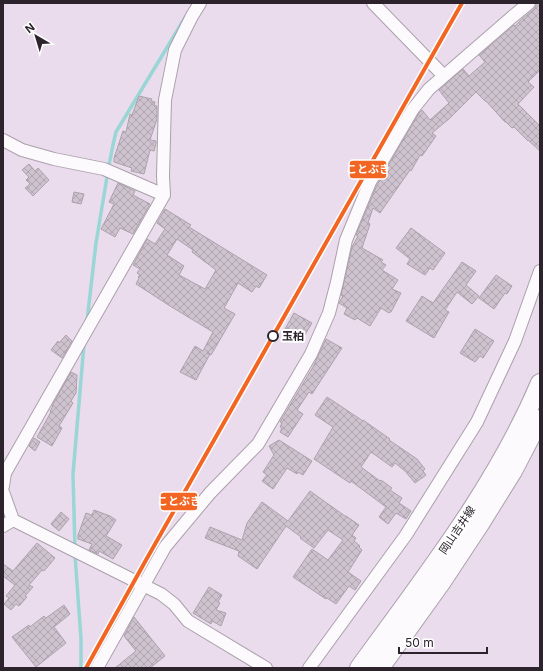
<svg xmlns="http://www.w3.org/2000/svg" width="543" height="671" font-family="Inter,'Noto Sans JP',sans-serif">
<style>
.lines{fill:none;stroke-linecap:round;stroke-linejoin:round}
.stream{stroke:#9ad6d6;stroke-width:3.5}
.building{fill:url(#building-cross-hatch);stroke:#aca1ad;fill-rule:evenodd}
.street-casing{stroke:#aaa0ac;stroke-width:14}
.primary-casing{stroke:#aaa0ac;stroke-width:20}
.street{stroke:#fcfafc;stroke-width:12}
.primary{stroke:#fcfafc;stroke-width:18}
.rail-1-casing{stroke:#fff;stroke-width:7}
.rail-1{stroke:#f26522;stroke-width:4}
.stop-dot{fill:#fff;stroke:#2c232d;stroke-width:2}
.labels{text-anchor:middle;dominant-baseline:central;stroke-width:4;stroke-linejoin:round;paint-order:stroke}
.stop-label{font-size:11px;font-weight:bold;fill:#2c232d;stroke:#fff;text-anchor:start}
.street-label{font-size:11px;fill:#2c232d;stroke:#fff}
.line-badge{stroke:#fff;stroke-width:1.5}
.badge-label{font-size:11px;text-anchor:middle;font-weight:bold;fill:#fff}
</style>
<defs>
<pattern id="building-cross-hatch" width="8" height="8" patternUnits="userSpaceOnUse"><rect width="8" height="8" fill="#cdc2ce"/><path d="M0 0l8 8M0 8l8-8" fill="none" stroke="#b0a6b1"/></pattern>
</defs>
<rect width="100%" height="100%" fill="#eadcec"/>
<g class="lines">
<!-- stream -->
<path class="stream" d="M109,165L113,145L116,132L186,16
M87,321L96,243L107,177
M75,549L73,474L84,344
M75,555L81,639V668"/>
</g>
<!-- building -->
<path class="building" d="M536,3H540V70L528,82L534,87L518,104L540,126V151L528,140V141L514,127L512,128L506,122H505L486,101V102L476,92L450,118L432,133L436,136L422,156L420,155L411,171L410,170L380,213L373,208L368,223L370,224L362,248L383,260L381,262L386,265L382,270L398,280L392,289L401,293L391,312H390L389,313L381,308L370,326L357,318L355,320L344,314L347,308L339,303L343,296L341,295L352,247L358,236L356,235L377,185L419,113L422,110L430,120L449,103L439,90L463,69L469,76L485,62L479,55L514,25L515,26L521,20L534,9L536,6Z
M139,96L152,99L151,101L155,102L154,105L157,106V119L150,140L156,141V143L154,151L150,150L144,174L131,171L132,168L114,162V158L123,131L126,132L130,114L132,115Z
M29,164L35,171L38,168L49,180L33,196L25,188L30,184L26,180L29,177L22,170Z
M118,183L135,191L133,195L150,204L133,234L120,228L115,237L101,229L114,204L109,202Z
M74,192L84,194L81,204L72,202Z
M165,209L191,225L189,227L267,275L259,288L256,286L252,292L238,283L224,308L235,314L211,355L207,353L210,354L196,380L180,372L195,346L203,351L213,332L170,306L136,284L139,278L138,277L140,275L137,273L140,269L133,265L147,239L155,244L165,229L157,223ZM177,239L193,250L192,252L216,270L205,289L179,275L184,266L167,255Z
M411,228L445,253L433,270L430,268L425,275L407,264L410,259L396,248Z
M462,262L476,271L466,285L479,296L472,304L457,292L445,310L449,312L434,338L406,321L422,296L433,303Z
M496,275L512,286L507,294L505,293L494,309L479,298Z
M294,313L312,323L303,338L285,329Z
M475,329L494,341L483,358L480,356L475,362L460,353Z
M66,335L72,341L62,358L51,350L58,341L59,343Z
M326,339L342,348L312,394L309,392L297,410L303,414L288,437L280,432L282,428L280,427L282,423L280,422L313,367Z
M71,372L77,375L76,393L71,401L73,403L59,426L62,428L52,446L37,437L51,412L50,411L53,406H52Z
M327,397L363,421V420L390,439L389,440L417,459L425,469L423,471L426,475L415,483L405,471L395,463L392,467L371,452L361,467L380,481L381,480L392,488L390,490L402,498L399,503L411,511L406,519L396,513L388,524L379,517L386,507L351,481L350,483L314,459L333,427L315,415Z
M34,438L40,442L35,451L29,446Z
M279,440L312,461L303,475L298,472L297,474L287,468L273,489L262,481L267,475L263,472L274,455L269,446Z
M310,491L345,516H346L359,525L352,535L356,538L354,541L360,546L359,547L362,550L348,572L361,581L355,590L349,586L336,604L327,598L326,599L293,577L312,549L328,560L343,540L328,530L314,548L300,538L301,537L286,526L257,569L238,556L239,551L205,538L210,527L242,540L247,523L262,502L288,521Z
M94,510L110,516L116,520L106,536L122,545L113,559L99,551L98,554L89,550L92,544L78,539V535L86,513L92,515Z
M61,512L69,519L59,531L51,524Z
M37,543L55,558L44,571L42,570L29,585L33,587L25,596L27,597L19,606L16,604L11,610L4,604L9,598L6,596L15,585L3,576V564L13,571Z
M209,587L222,595L218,602L220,603L216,610L226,613L221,626L212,621L211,624L193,613Z
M64,605L70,614L54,627L66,643L36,667L12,637L29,625L30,627L44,616L46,618Z
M134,617L165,656L150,668H115L136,651L124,636Z"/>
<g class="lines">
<!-- street casing -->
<g class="street-casing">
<path id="street" d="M373,3L444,76
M3,140L22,150L54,159L104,169L164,195
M3,486L5,473L164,195L163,176L165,100L175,50L192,16L200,3
M3,492L13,520L161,594L174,604L188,621L266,668
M3,526L13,520
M97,668L165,547L210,493L258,444L311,354L329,313L337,282L346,240L370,182L413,109L429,89L512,17L529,3
M309,668L406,535L477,422L515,341L540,271"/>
</g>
<!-- primary casing -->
<g class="primary-casing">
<path id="primary" d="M359,668C425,577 496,487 540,383
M380,668L441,583L480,524L513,471L540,419"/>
</g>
<!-- street -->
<use href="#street" class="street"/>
<!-- primary -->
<use href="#primary" class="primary"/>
<!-- rail-1 casing -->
<g class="rail-1-casing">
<path id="rail-1" d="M86,668L146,560L462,3"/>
</g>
<!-- rail-1 -->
<use href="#rail-1" class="rail-1"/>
</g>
<!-- markers -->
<circle class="stop-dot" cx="273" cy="336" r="5"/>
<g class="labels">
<!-- stop labels -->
<g class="stop-label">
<text x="282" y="336">玉柏</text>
</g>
<!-- street labels -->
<g class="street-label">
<text transform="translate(457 530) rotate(-56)">岡山吉井線</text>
</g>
</g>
<g class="line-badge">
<rect x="349" y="160" width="38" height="19" rx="4" fill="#f26522"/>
<rect x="160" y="492" width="38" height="19" rx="4" fill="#f26522"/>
</g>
<g class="badge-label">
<text x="368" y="173">ことぶき</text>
<text x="179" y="505">ことぶき</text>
</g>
<!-- border -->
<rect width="543" height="671" fill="none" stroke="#2c232d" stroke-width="8"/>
<!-- north arrow -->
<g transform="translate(36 36) rotate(322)" stroke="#ffffff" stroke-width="3" paint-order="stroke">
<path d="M0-3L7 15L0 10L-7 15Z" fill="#2c232d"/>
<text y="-6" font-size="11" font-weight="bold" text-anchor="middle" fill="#2c232d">N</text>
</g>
<!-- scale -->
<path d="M399 647v6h88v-6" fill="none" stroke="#2c232d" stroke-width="2"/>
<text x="405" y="647" font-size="12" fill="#2c232d" stroke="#ffffff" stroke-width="3" paint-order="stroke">50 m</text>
</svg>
